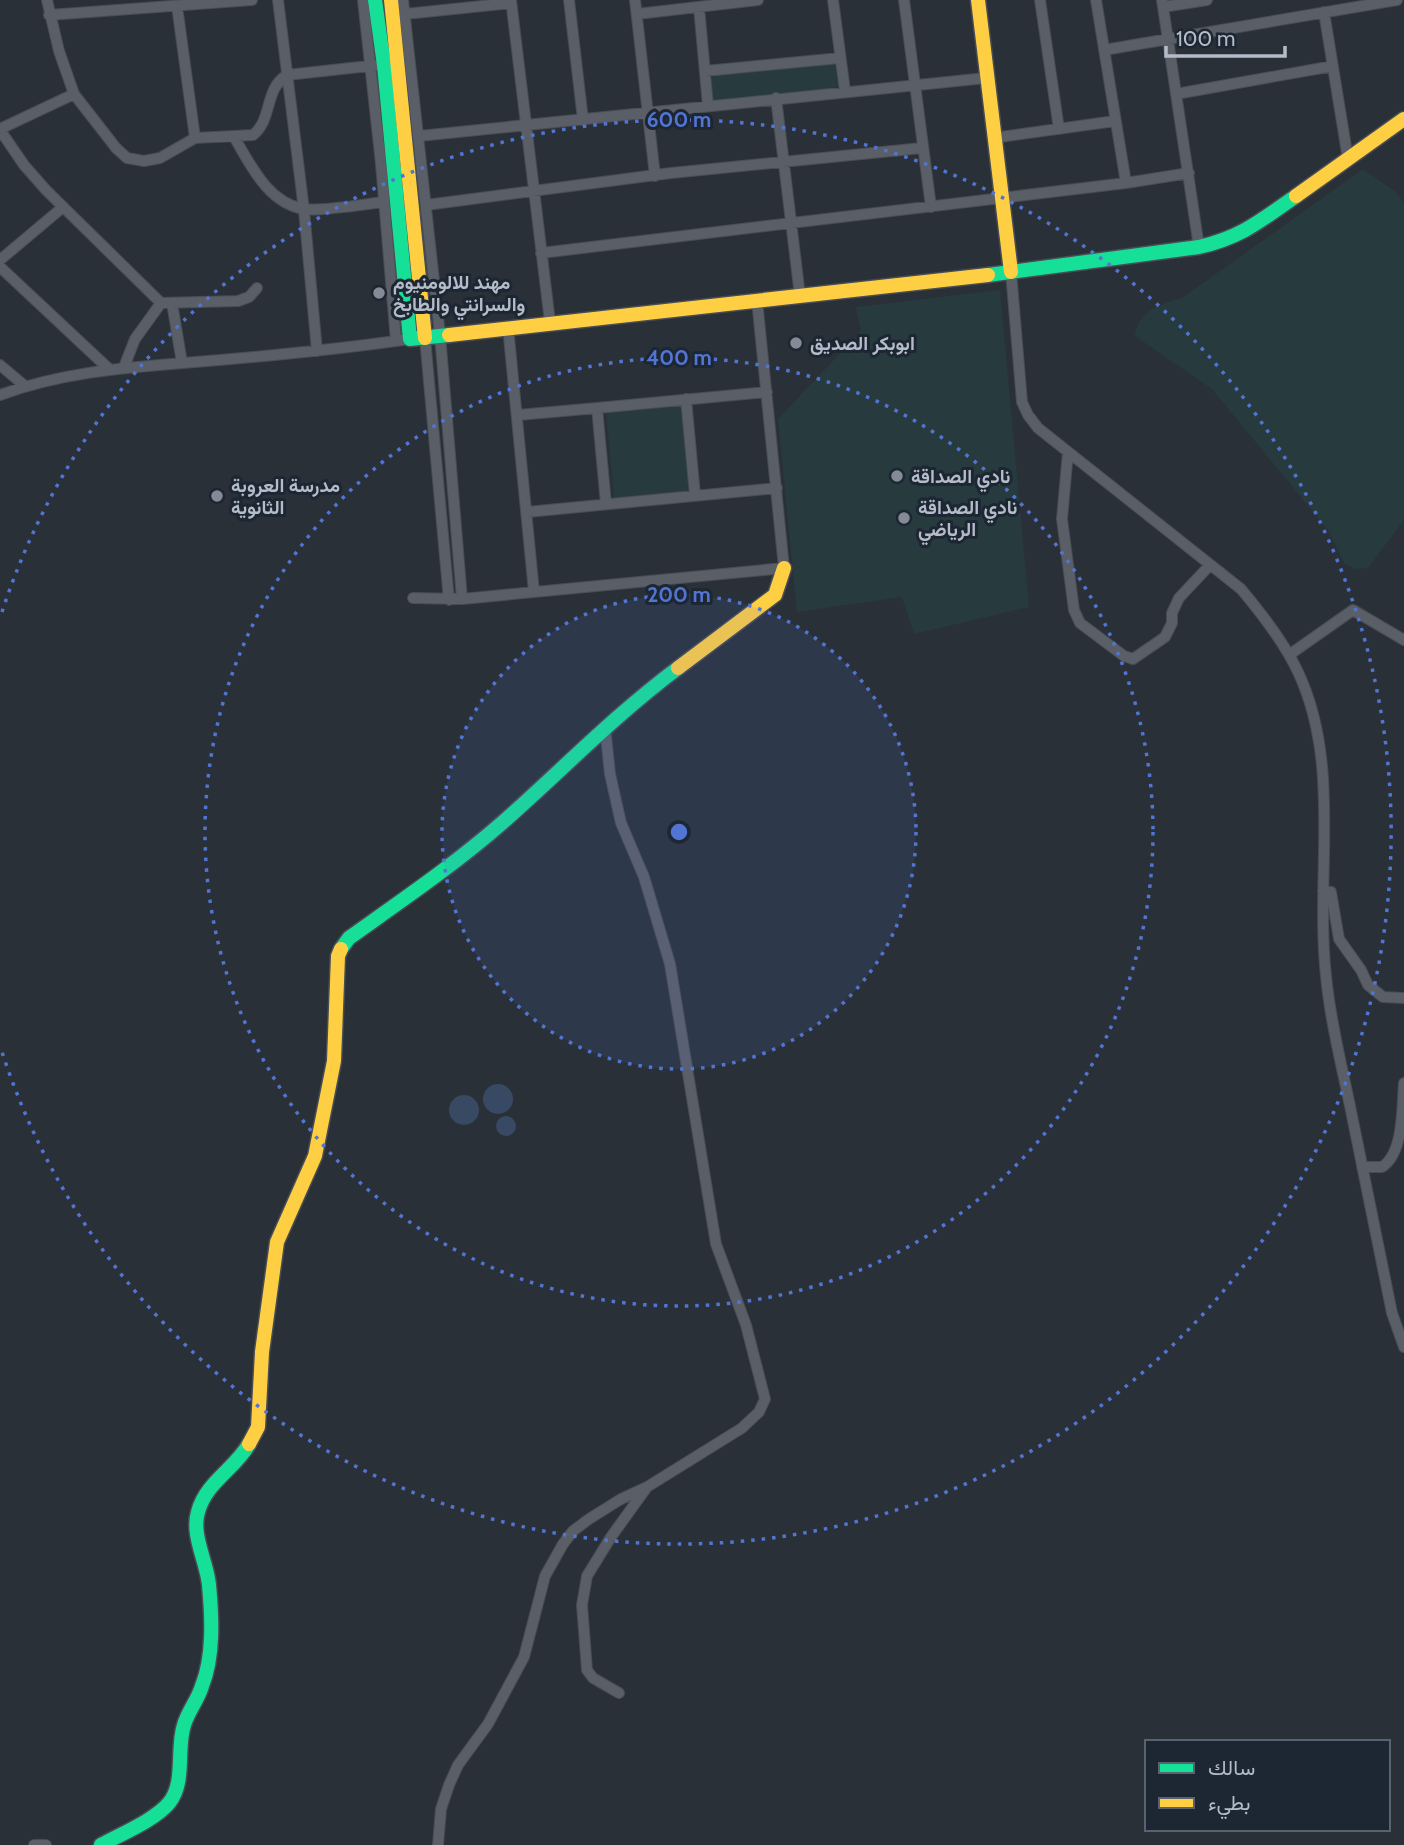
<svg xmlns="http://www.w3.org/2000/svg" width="1404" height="1845" font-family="Cabin,Vazirmatn,sans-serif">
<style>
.green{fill:#273a3e}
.water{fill:#384963}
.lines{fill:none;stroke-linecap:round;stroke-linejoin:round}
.street-casing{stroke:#484c53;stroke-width:12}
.fast-casing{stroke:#484c53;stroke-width:17}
.slow-casing{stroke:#484c53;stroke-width:17}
.street{stroke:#5a5e66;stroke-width:10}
.fast{stroke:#16e098;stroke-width:14}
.slow{stroke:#ffcf43;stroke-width:14}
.ring{fill:none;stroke:#5274d3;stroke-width:3.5;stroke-dasharray:3.5 7}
.poi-dot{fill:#848b96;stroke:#1d2633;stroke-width:2.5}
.labels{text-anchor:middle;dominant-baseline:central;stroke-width:6;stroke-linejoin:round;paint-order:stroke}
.poi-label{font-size:19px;font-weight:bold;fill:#b4bcc9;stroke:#1d2633;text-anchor:start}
.centre{fill:#5274d3;stroke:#1d2633;stroke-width:3.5}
.ring-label{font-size:21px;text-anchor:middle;font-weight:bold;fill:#5274d3;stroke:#1d2633;stroke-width:6;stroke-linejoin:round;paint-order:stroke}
</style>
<rect width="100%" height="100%" fill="#2a3038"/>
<!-- green -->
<path class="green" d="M836,61L839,63L841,81L839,86L832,89L718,101L713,99L711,79L716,74Z
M1363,169L1397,193L1404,203V520L1368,568L1356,569L1345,564L1328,530L1212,389L1135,336C1138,311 1160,304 1182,298Z
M1000,290L1029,607L914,634L902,597L797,612L778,419L861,331L856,307Z
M683,404L691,491L614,498L606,412Z"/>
<!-- water -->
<path class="water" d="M483 1099a15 15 0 1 1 30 0a15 15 0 1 1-30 0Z
M449 1110a15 15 0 1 1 30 0a15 15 0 1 1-30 0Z
M496 1126a10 10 0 1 1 20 0a10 10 0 1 1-20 0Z"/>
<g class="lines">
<!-- street casing -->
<g class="street-casing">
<path id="street" d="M47,0L59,51L74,94L116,148L127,158L144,161L160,158L195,138L253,135C273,119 264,89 287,75L387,64
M278,0L304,210L317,351
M363,0L381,164L396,341
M403,0L440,335L462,599
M511,0L550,322
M569,0L583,120
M635,0L655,176
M833,0L845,91
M904,0L931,207
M1040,0L1059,129
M1096,0L1126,183
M1162,0L1199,247
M177,6L195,138
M699,7L708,106
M1163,7L1207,0
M1324,12L1348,159
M405,14L511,3
M637,14L758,0
M49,15L252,0
M1104,50L1397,0
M705,71L840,58
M1176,94L1333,66
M776,98L800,296
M0,129L74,94
M0,130L24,165L46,190L161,303L135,339L124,367
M419,136L986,78
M234,137C251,165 267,202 303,209C318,212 366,204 384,202
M993,138L1115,121
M426,205L671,173L922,148
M541,253L1126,183L1189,173
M0,260L63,207
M0,267L109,369
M1011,272L1022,402L1028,415L1038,428L1241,589C1262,614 1284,642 1298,672C1342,765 1315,876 1326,976C1330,1019 1341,1063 1350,1106C1364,1175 1378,1244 1392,1313L1404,1347
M161,303L238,301L249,297L257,288
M172,303L182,363
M508,327L534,592
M425,338L449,600
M0,365L25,386
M0,395C60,373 120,368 183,363C259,357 334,350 410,339
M686,399L695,495
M518,415L597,408
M1068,452L1062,519L1074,610L1080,623L1124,656L1133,659L1165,637L1172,623V613L1179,598L1210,565
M606,504L597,408L767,392
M527,512L777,488
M413,598L462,599L784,568L757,300
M1289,655L1353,610L1404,640
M1323,891L1331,892L1339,939L1361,970L1368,985L1383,997L1404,998
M1362,1167H1382C1404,1153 1402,1107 1404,1083
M619,1693L593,1678L587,1670L582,1605L587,1576L611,1537L647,1487
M34,1845H46
M438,1845L441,1809L449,1785L458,1765L488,1724L524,1657L545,1576L563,1544L573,1531L589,1519L621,1499L647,1487L742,1428L759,1412L765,1399L746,1325L716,1244L670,964L644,877L621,823L610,774L605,727"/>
</g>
<!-- fast casing -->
<g class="fast-casing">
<path id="fast" d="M375,0L384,65L410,339L449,335
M988,275L1199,247C1242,237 1260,221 1296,196
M341,949L349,938C401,901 454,865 502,823C561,771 615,715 678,668
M101,1845C121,1834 155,1820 169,1803C186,1782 176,1749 184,1725C188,1711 198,1700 202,1686C214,1656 212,1617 209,1585C207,1562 191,1535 198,1512C206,1482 235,1469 249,1444"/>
</g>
<!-- slow casing -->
<g class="slow-casing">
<path id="slow" d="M391,0L425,338
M978,0L1011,272
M1296,196L1404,119
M449,335L988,275
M678,668L775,595L784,568
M249,1444L258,1427L262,1352L277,1242L315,1156L334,1061L338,956L341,949"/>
</g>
<!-- street -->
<use href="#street" class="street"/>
<!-- fast -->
<use href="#fast" class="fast"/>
<!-- slow -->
<use href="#slow" class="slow"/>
</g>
<!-- distance rings -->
<circle cx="679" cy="832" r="237" fill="#5274d3" fill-opacity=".12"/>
<g class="ring">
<circle cx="679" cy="832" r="237"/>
<circle cx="679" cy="832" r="474"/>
<path d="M2 612A712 712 0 1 1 2 1052"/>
</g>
<!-- markers -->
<g class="poi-dot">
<circle cx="379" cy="293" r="7"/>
<circle cx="796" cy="343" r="7"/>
<circle cx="897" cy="476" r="7"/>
<circle cx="217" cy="496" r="7"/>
<circle cx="904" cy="518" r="7"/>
</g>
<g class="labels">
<!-- poi labels -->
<g class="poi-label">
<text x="393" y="282">مهند للالومنيوم<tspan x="393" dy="22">والسرانتي والطابخ</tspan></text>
<text x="810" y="343">ابوبكر الصديق</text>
<text x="911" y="476">نادي الصداقة</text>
<text x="231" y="485">مدرسة العروبة<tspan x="231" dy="22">الثانوية</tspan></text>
<text x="918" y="507">نادي الصداقة<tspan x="918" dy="22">الرياضي</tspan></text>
</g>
</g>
<circle cx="679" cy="832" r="10" class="centre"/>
<g class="ring-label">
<text x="679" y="127">600 m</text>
<text x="679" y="365">400 m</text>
<text x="679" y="602">200 m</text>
</g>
<!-- legend -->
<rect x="1145" y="1740" width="245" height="91" fill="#1d2633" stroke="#59626f" stroke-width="2"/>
<rect x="1159" y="1763" width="35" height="10" fill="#16e098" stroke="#59626f" stroke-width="2"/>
<text x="1208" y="1775" font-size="21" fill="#b4bcc9">سالك</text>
<rect x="1159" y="1798" width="35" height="10" fill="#ffcf43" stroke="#59626f" stroke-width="2"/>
<text x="1208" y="1810" font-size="21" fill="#b4bcc9">بطيء</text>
<!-- scale -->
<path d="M1166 46v10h119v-10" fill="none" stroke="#b4bcc9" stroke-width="3.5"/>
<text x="1176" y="46" font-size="21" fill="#b4bcc9" stroke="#1d2633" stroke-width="5" paint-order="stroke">100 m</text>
</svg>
